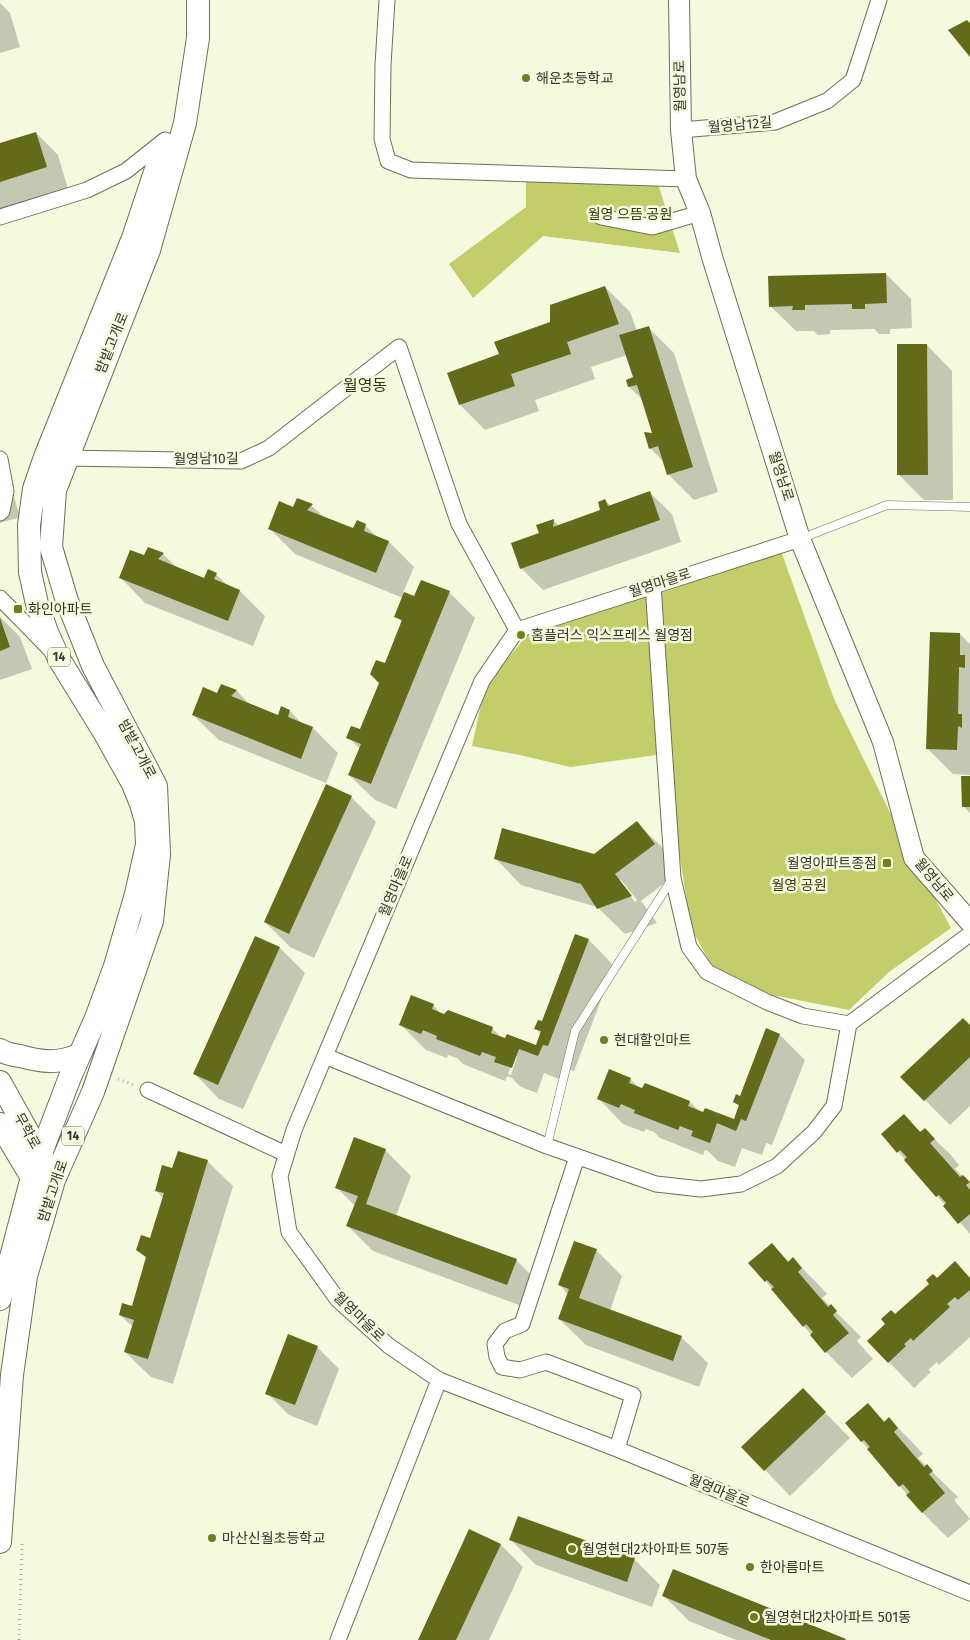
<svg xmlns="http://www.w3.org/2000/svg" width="970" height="1640" font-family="'Fira Sans','Noto Sans KR',sans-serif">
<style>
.green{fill:#c3cd6a}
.shadow{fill:#0003;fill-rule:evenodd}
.building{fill:#636a19}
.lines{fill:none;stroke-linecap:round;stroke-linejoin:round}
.lane-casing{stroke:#6d7059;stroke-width:9}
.street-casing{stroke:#6d7059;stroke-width:17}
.secondary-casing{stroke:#6d7059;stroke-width:22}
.primary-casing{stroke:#6d7059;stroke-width:24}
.path{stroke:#adb09b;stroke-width:3;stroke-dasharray:1 4;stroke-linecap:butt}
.lane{stroke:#fff;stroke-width:8}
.street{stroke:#fff;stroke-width:15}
.secondary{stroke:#fff;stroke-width:20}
.primary{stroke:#fff;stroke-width:22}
.poi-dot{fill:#737b25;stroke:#f5f9de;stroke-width:2}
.labels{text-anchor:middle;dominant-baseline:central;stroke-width:5;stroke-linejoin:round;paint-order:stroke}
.shield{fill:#f5f9de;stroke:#6e7061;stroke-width:1}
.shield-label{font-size:12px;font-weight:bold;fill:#34352b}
.poi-label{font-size:14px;fill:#34352b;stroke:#f5f9de;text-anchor:start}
.street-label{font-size:14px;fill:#34352b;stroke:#f5f9de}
.park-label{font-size:14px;fill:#35390e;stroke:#f5f9de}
.quarter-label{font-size:16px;fill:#353911;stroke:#f5f9de}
</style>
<rect width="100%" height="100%" fill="#f5f9de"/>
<!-- green -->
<path class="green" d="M526,176L658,184L680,253L543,236L473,298L449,264L526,207Z
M781,551L834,699L900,833L951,928L889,972L849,1010L762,993L713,968L691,928L665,761L661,593Z
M647,593L657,755L570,767L520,755L472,746L485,686L528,634Z"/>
<!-- shadow -->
<path class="shadow" d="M0,3L10,13L20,47L0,53Z
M36,133L58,155L68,189L0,210V145Z
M886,274L911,299L912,328L890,329V334H879L874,329L830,330V334L818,335L814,331H796L770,306Z
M605,287L630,312L637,331L648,327L674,353L718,492L694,500L669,475L665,463L650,448L654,435L643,400L629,387L634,378L627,355L591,367L595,379L535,400L539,411L485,430L460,405L500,355Z
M927,345L952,371L953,500H924L898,474Z
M0,473L10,483L20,517L0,523Z
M649,492L672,514L681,542L543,590L521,568L541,534L553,520L559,526L602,511L605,500L611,506Z
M297,500L312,506L326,519L354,530L365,525L378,538L389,542L414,567L403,593L414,598L449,592L475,618L396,809L375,800L349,775L360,749L348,737L361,731L381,683L385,665L402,623L396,616L403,598L295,554L269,528L294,508Z
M148,548L163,554L177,568L205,579L216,574L229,587L240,591L265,616L253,646L145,603L120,577L145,557Z
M0,617L20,637L32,669L0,680Z
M960,634L970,644V775L953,774L928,749Z
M221,686L237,691L250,705L278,716L290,711L302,724L313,728L338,753L326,783L219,740L193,715L218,694Z
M970,777V813L963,806Z
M351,797L376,822L314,958L290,947L265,922Z
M637,823L664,849L680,871L641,901L657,923L625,934L597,907L521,885L495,858L594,855ZM618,880H621L637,900L635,902Z
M576,935L589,940L614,966L574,1071L568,1069L564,1081L544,1073L537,1093L521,1087L512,1078L507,1076L505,1081L463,1064L457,1058L448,1055L447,1058L426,1050L401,1025L433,1005L442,1015L492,1028L503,1039L536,1046L541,1034L536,1029L542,1023ZM515,1055L517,1057L511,1075L508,1074Z
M256,937L280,948L305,973L243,1109L219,1099L194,1073Z
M970,1027V1106L950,1125L925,1100Z
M780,1035L805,1060L772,1145L766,1143L762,1155L742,1148L735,1167L718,1161L709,1152L705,1150L703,1155L660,1138L654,1132L646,1129L644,1132L623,1124L598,1098L630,1079L642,1090L646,1085L690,1102L700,1112L734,1120L740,1107L734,1102L740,1097Z
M904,1116L922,1133L925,1130L951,1155L959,1165L955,1169L970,1183V1234L883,1134Z
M385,1150L411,1176L396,1216L516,1260L541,1285L532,1310L373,1251L348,1226L355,1206L337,1188Z
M207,1161L233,1186L173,1384L151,1377L125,1352L133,1327L120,1315L133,1308L147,1259L138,1249L151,1239L163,1198L156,1190L173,1170Z
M772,1245L789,1262L793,1259L818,1284L827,1294L822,1298L861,1337L857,1341L873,1359L852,1378L826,1352L750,1263Z
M596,1250L622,1276L610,1311L681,1337L708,1363L699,1387L586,1345L559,1319L568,1294L559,1284Z
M955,1263L970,1278V1337L939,1365L937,1362L928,1370L931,1372L914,1388L889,1362L895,1316Z
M317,1347L339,1369L317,1426L289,1415L267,1393Z
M803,1390L850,1438L790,1496L743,1447Z
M868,1405L885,1422L889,1419L914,1444L923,1454L918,1458L958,1497L954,1500L970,1519L948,1538L923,1513L846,1423Z
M470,1531L501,1545L523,1567L489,1640H419Z
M510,1539L634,1559L660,1585L652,1607L536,1565Z
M674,1571L845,1640H736L689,1621L664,1596Z"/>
<!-- building -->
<path class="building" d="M967,20L970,23V57L948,30Z
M36,132L47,167L0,182V143Z
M886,273L887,303L865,304V309H852V304L805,305V310H792L793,306L769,307L768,276Z
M605,286L619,324L567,342L571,354L511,374L515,386L459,405L447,373L499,354L494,342L550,322V305Z
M649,326L693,467L667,475L658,446L649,449L644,432L652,433L637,385L628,387L626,380L633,377L619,335Z
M897,344H927L928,475H897Z
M650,491L660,520L520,569L511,543L539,533L536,525L554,519L553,527L600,510L598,502L605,499L608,506Z
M297,498L313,504L307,510L353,528L357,520L366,524L364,531L389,541L376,573L268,529L279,501L293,507Z
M148,547L164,553L158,559L204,578L208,569L217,573L214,579L240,590L228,621L119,578L130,550L144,555Z
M421,580L450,591L371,784L348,775L361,744L346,738L351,726L360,729L379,683L370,674L376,660L385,663L402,620L394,617L404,592L414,596Z
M0,618L10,647L0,651Z
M930,632L960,633V655H965V668L959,667L958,714H962V728L958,726L957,750L926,749Z
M221,684L237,690L231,696L278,715L281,706L290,710L288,717L313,727L301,759L192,715L203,687L217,693Z
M961,776H970V807H962Z
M326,784L352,796L289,934L264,922Z
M637,821L655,844L615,874L632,896L597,909L581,884L494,859L502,828L594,854Z
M575,934L589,939L548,1046L543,1045L538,1056L519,1049L512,1068L494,1062L496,1057L482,1052L480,1056L436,1039L437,1036L423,1030L421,1034L399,1025L411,995L434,1004L432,1009L444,1014L448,1010L493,1027L491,1033L505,1038L507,1034L536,1045L541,1031L534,1029L538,1020L542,1021Z
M255,936L280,947L218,1085L193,1074Z
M963,1018L970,1025V1057L924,1101L900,1077Z
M766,1028L780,1034L746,1121L741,1119L736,1131L717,1123L710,1143L691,1136L693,1131L680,1126L678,1130L634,1113L635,1110L621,1104L619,1108L597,1099L609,1069L631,1078L629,1083L642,1088L645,1083L690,1101L688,1106L703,1112L705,1108L734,1119L739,1105L733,1102L736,1094L740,1096Z
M904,1114L920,1132L925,1128L935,1139L930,1143L960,1177L963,1175L970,1182L966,1185L970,1190V1214L958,1224L943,1206L946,1203L939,1195L936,1197L904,1160L907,1157L900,1150L897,1153L881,1134Z
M354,1137L386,1149L366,1204L517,1259L507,1285L346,1226L358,1196L335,1188Z
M178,1151L208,1160L148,1359L124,1352L134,1320L119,1315L122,1303L132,1306L146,1257L136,1250L141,1235L150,1238L164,1193L155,1191L162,1165L172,1168Z
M574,1241L597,1249L579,1298L682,1336L673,1361L558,1319L569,1289L558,1285Z
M772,1243L788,1262L793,1257L802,1268L798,1272L828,1307L831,1304L837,1311L833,1315L849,1333L825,1353L810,1335L813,1332L806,1324L803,1327L771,1289L774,1287L767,1280L765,1282L748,1263Z
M955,1261L970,1278V1290L958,1300L955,1297L947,1304L950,1307L913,1341L911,1338L904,1344L906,1346L888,1363L867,1341L885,1324L881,1319L891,1310L895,1314L929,1284L926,1280L933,1274L937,1278Z
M288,1334L318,1346L295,1405L265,1394Z
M803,1388L826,1412L764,1471L741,1447Z
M868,1403L884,1422L889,1417L898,1428L894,1432L924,1467L927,1464L933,1471L929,1474L945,1493L922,1513L906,1495L910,1492L903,1484L899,1487L867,1449L870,1447L864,1440L861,1442L845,1423Z
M518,1516L635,1558L627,1582L509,1540Z
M469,1529L501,1544L456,1640H418Z
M673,1569L846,1639L845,1640H771L662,1596Z"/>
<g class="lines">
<!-- lane casing -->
<g class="lane-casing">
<path id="lane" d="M800,539L887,505L970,507
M547,1146L575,1031L672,879"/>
</g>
<!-- street casing -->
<g class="street-casing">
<path id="street" d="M387,0L383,65L382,139L388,161L411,170L686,179
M681,130L775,122L827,101L853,80L879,0
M0,217L87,190L126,171L165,140
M601,217L652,227L700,213
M66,458L241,461L269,448L399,347L459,524L517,630
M0,459L6,491L2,511L0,513
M800,539L517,630L482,681L294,1130L280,1176L289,1232L338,1300L389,1346L439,1380L617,1449L970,1593
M653,585L673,878L689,947L707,972L767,1002L803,1016L849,1024
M0,598L50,649
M325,1056L547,1146L656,1184L701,1189L741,1184L777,1166L814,1132L834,1106L849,1024L970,934
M148,1090L286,1154
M577,1157L522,1324L505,1331L495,1344L497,1357L502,1367L520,1370L546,1362L633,1395L617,1449
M338,1640L439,1380"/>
</g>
<!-- secondary casing -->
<g class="secondary-casing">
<path id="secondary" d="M679,0L681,130L686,179L700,213L713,260L800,539L883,742L914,858L970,922"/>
</g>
<!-- primary casing -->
<g class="primary-casing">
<path id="primary" d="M0,1050C6,1054 13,1055 20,1056C42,1062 57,1064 79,1055
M0,1082L45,1163
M0,1124L37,1186
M0,1299L32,1177L70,1077L96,1018L115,966L136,894L147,845L146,821L141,804L133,784L104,732L59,659L47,632L37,604L30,572L29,525L34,489L45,457L133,238L163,148
M0,1542L12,1375L26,1276L54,1180L93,1092L152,921L159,854L156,786L93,666L67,601L51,547L55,490L149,250L185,123L198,38V0"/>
</g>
<!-- path -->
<path class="path" d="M118,1079L134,1085
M19,1640L22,1542"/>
<!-- lane -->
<use href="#lane" class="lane"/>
<!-- street -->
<use href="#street" class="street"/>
<!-- secondary -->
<use href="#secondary" class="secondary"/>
<!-- primary -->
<use href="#primary" class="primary"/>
</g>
<!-- markers -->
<g class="poi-dot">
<circle cx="526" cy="78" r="5"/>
<rect x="13" y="604" width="10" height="10" rx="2.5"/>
<circle cx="521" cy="635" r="5"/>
<rect x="882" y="858" width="10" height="10" rx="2.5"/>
<circle cx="604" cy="1040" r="5"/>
<circle cx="212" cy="1538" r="5"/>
<circle cx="572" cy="1549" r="5"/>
<circle cx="750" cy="1567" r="5"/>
<circle cx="754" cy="1617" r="5"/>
</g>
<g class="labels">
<!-- shield labels -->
<g class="shield">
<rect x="48" y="647.5" width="22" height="19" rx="4"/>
<rect x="62" y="1126.5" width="22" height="19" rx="4"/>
</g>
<g class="shield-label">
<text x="59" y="657">14</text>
<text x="73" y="1136">14</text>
</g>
<!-- poi labels -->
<g class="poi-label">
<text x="536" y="78">해운초등학교</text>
<text x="28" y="609">화인아파트</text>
<text x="531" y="635">홈플러스 익스프레스 월영점</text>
<text x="877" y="863" text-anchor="end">월영아파트종점</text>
<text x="614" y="1040">현대할인마트</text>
<text x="222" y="1538">마산신월초등학교</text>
<text x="582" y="1549">월영현대2차아파트 507동</text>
<text x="760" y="1567">한아름마트</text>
<text x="764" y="1617">월영현대2차아파트 501동</text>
</g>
<!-- street labels -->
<g class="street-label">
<text transform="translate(680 86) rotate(-91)">월영남로</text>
<text transform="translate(740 125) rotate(-5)">월영남12길</text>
<text transform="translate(112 343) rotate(-68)">밤밭고개로</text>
<text transform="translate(206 459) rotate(-1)">월영남10길</text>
<text transform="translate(781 476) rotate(72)">월영남로</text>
<text transform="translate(660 583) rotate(-18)">월영마을로</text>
<text transform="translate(137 749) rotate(62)">밤밭고개로</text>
<text transform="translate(934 880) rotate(50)">월영남로</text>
<text transform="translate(396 886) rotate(-67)">월영마을로</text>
<text transform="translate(27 1131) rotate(61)">무학로</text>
<text transform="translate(53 1191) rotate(-71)">밤밭고개로</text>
<text transform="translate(359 1317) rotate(44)">월영마을로</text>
<text transform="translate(719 1491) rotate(22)">월영마을로</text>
</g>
<!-- park labels -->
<g class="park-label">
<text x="630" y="214">월영 으뜸 공원</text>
<text x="799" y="885">월영 공원</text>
</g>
<!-- quarter labels -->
<g class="quarter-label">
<text x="365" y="385">월영동</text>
</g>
</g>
</svg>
